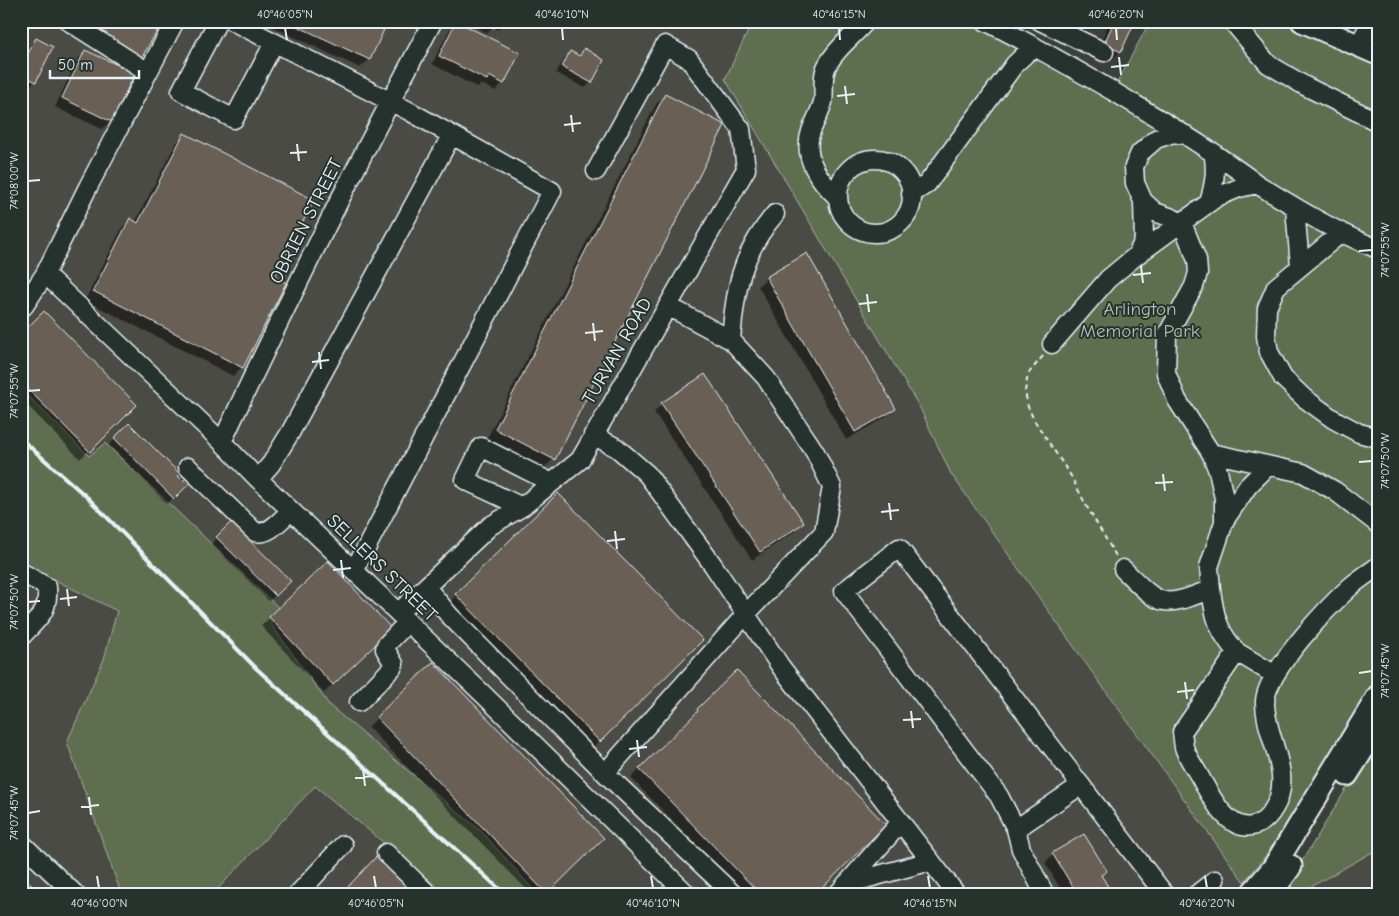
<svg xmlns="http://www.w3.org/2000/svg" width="1399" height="916" font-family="'Comic Neue',sans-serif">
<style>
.built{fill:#4b4c45}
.green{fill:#5f6e50;stroke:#a4b0a4}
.shadow{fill:#0007}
.building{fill:#695e54;stroke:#e8f1f8}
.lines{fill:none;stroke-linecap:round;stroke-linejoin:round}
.minor-casing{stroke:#e8f1f8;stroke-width:21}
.major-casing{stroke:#e8f1f8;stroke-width:25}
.path{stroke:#e8f1f8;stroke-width:2;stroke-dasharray:5 4;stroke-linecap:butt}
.minor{stroke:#26332d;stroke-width:18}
.major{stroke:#26332d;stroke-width:21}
.rail{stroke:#e8f1f8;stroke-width:4}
.ticks{fill:none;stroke:#e8f1f8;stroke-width:2}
.labels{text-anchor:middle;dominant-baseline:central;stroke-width:4;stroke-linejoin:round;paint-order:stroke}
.street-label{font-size:19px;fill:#e8f1f8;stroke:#26332d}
.park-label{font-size:19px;fill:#b1bdb5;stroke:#26332d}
.neatline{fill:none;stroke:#e8f1f8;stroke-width:2}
.ticks-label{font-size:12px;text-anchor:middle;fill:#e8f1f8}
</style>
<rect width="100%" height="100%" fill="#3a4039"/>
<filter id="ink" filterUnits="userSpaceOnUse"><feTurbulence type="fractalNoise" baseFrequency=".02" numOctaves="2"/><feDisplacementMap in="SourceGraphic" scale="10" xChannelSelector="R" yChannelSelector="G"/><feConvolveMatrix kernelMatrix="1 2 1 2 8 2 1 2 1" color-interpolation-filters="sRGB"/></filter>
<g filter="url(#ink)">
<!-- built -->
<path class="built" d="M21,21H753L725,80L920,408L951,474L1092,672L1244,882L1228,895H538L482,832L330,706L271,624L282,612L106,443L89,456L21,389Z
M21,563L117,611L104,659L67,742L123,895H21Z
M315,785L406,860L447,895H212Z
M1378,849V895H1296Z"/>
<!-- green -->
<path class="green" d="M753,21H988L1117,83L1150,21H1280L1378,65V682L1274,846L1244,882L1092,672L951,474L920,408L725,79Z
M21,389L89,456L105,443L282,611L271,624L330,706L482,832L538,895H447L315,786L212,895H123L121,893L67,742L104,659L117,611L21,563Z
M1378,737V849L1296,895H1290L1285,889Z"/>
<!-- shadow -->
<path class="shadow" d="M97,21H162L141,57L133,65L87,38Z
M260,21H386L369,60L360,68Z
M464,21H505L498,30L493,27L487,33Z
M1110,21H1134L1120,51L1112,60L1096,53Z
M457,22L503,83L495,91L481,84L478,88L432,64L449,30Z
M36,40L35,81L29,87L21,83V63L30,46Z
M584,50L591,82L585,88L556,73L564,59L570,52L578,56Z
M85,51L111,121L102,129L55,107L77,60Z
M665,95L554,459L545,467L487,438L656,104Z
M185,134L273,277L285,283L242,367L233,376L85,300L122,228L130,220L135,222L176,143Z
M767,278L894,409L886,417L846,440L758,286Z
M21,335L135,405L80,459L21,399Z
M662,404L802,523L794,532L752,560L654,412Z
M129,425L183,483H188L167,504L109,445Z
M558,494L701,640L591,749L448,603Z
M231,523L289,581L269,601L211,544Z
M328,563L382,638L324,693L261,626Z
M432,664L602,838L545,895H532L368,727Z
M736,672L813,895H745L631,778Z
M1053,854L1106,871L1100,877L1111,895H1064L1045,863Z"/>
<!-- building -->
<path class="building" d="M100,21H163L142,57L95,30Z
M286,21H388L370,60Z
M456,21L520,53L504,84L489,76L487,80L439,56Z
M482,21H498L494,28Z
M1114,21H1135L1121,52L1104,44Z
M36,38L53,47L36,82L21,74V67Z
M584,48L604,60L592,83L562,67L570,51L580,56Z
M85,50L135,73L112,122L62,98Z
M665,94L725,125L555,460L495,429Z
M184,133L314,200L275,277L286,283L243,368L93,291L130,218L138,223Z
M807,253L896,409L855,432L766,277Z
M44,311L137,405L90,452L21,382V334Z
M705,374L804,523L760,552L661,403Z
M129,423L180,474L178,476L183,481L186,478L190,483L174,499L114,438Z
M558,493L703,640L600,742L455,594Z
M231,522L291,581L276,596L216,537Z
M328,561L392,629L333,685L269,617Z
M433,662L604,838L547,894L376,717Z
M737,670L886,825L815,895H761L639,769L698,711L697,709Z
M1084,834L1107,871L1101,875L1113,895H1078L1052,853Z
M377,856L418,895H340Z
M21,875L42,895H21Z
M664,885L673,895H654Z"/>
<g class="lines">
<!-- minor casing -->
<g class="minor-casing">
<path id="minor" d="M68,21L148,72
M218,21L181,91L234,119L274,43
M232,21L409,111L552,191L363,554L353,570
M985,21C1030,43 1073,68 1116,93C1164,122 1212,150 1257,184
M1040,21L1104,52
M1232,21L1268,64L1305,86L1378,122
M1358,46L1372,21
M1186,135L1173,133L1156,139L1140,153L1134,167L1135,183L1143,201L1155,212L1172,218L1182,223L1197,260L1198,273L1194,286L1167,335L1166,373L1177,400L1211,453L1218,471L1224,498V522L1209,567L1211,589
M838 196a37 37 0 1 1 74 0a37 37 0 1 1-74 0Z
M911,194L927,184L1015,64L1034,46
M838,198C819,180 802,158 811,131C815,121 820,112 823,102C825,90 821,75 828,64C837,47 854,36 866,21
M1209,203C1214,185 1217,171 1213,152
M1295,208L1300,266
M1341,233L1276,287L1267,308L1266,336L1269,352L1283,378L1304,398L1333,419L1359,433L1378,438
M1137,255L1144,240L1143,201
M45,274L222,442L256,477L484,695L688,895
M24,306L45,274L88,187L175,21
M731,340C735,289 741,254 775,214
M1052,344L1108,279L1137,255L1217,197L1239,188L1257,184C1296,208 1335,232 1378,249
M593,435L617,448L647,474L713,565L781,667L957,895
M222,442C288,300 359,159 433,21
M1211,453L1303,473L1335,491L1378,524
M188,467L255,532C269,536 281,519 291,511
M258,479L271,464L290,433L451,136
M522,507L465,480L481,447L552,483
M1224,521L1248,486L1268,466
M1123,569C1160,605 1160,610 1211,589C1214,615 1218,632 1237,652
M21,572L47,587C49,613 38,618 21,637
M426,587L449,615L605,773L734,895
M398,613L490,526L522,507L580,460L746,169L741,129L689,59L665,45L596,171
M1275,675L1237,652L1182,732C1183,737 1183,742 1184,747C1187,757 1195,768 1200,777C1210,795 1227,831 1252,826C1262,824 1269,817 1274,808C1295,774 1264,736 1265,701C1267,671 1328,607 1350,587C1359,579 1369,573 1378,566
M359,702L392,668L394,664L385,649L386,645L408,622
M605,773L746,614L824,532L832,487L815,452L766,378L731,340L668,306
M1016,829L1081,785
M21,843L76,895
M386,853L429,895
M846,884L931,861
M297,895L343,845
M837,895L901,822
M1045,895L1021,849L1016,829L999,796L844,591L899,548L1165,895
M1196,895L1215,880"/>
</g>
<!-- major casing -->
<g class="major-casing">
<path id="major" d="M1302,21L1378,54
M1347,775L1378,726
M1250,895L1273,868L1378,696
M1270,895L1291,866"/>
</g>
<!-- path -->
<path class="path" d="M1043,356L1028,374L1025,391L1028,407L1034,420L1071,476L1087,507L1116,556"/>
<!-- minor -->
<use href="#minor" class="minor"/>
<!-- major -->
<use href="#major" class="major"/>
<!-- rail -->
<path class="rail" d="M21,439L88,498L257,669L506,895"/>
</g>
</g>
<!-- ticks -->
<path class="ticks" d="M285,28L287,40M562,28L563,40M839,28L840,40M1116,28L1117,40M1119,57L1121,75M1111,67L1129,65M845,86L847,104M837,96L855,94M571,115L573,132M564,125L581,123M297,144L299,161M290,153L307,152M28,181L40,180M1359,251L1372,250M1141,266L1143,283M1133,275L1151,273M867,294L869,312M859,304L877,302M593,323L595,341M585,333L603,331M319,352L321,369M312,362L329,360M28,391L40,390M1359,462L1372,461M1163,474L1165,491M1155,483L1173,482M889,503L891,520M881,512L899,510M615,531L617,549M607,541L625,539M341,560L343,578M333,570L351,568M67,589L69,606M60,599L77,597M28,602L40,601M1359,673L1372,671M1185,682L1187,699M1177,692L1194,690M911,711L913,728M903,720L921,719M637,740L639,757M629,749L647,747M363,768L365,786M355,778L373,776M89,797L91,815M81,807L99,805M28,813L40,811M97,876L99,888M374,876L376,888M651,876L653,888M928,876L930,888M1205,876L1207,888"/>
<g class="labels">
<!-- street labels -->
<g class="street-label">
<text transform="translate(306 221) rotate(-63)">OBRIEN STREET</text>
<text transform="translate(617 351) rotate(-60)">TURVAN ROAD</text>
<text transform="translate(382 568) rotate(44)">SELLERS STREET</text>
</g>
<!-- park labels -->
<g class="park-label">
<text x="1140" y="309">Arlington<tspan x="1140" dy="22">Memorial Park</tspan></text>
</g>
</g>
<!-- margin -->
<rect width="1399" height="916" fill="none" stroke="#26332d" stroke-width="55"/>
<!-- scale -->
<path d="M50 70v8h89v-8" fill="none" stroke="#e8f1f8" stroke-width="2.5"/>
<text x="58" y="70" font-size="15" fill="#e8f1f8" stroke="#26332d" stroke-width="4" paint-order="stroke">50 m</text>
<rect x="28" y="28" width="1344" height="860" class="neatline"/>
<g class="ticks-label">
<text x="285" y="18">40°46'05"N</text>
<text x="562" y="18">40°46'10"N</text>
<text x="839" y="18">40°46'15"N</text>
<text x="1116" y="18">40°46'20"N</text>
<text transform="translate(14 181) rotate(-90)" y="4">74°08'00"W</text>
<text transform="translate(1385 250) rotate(-90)" y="4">74°07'55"W</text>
<text transform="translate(14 391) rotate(-90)" y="4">74°07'55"W</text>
<text transform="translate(1385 461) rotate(-90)" y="4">74°07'50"W</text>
<text transform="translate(14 602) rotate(-90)" y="4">74°07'50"W</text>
<text transform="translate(1385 671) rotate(-90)" y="4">74°07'45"W</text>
<text transform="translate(14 813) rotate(-90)" y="4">74°07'45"W</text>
<text x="99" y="907">40°46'00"N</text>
<text x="376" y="907">40°46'05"N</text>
<text x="653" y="907">40°46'10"N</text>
<text x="930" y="907">40°46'15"N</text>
<text x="1207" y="907">40°46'20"N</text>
</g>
</svg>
